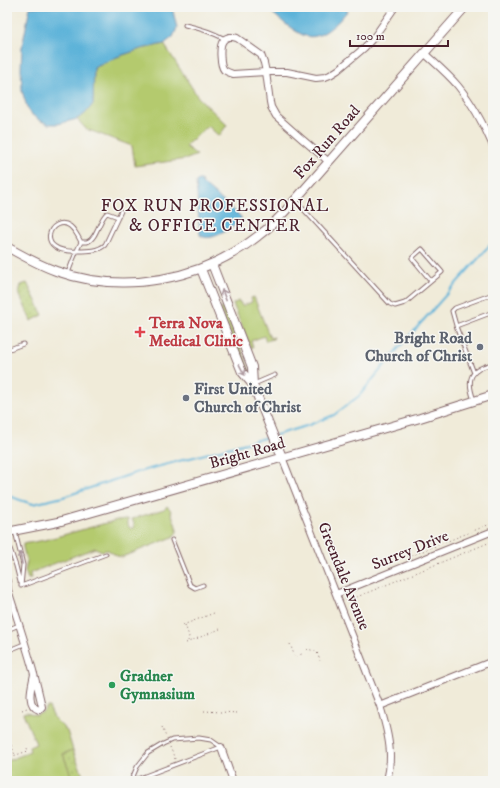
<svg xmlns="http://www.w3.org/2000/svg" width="500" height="788" font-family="'IM FELL DW Pica',serif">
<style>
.grass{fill:#b4ca6e;stroke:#7f744c}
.park{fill:url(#park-dots);stroke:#7f744c}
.water{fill:#5db3d9;stroke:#546982}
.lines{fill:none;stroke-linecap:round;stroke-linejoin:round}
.stream{stroke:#5db3d9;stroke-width:2}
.lane-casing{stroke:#846668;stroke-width:5}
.street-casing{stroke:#846668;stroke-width:8}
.secondary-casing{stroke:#846668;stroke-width:10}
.path{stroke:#846668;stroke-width:1;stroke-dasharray:1 3;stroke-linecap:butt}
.lane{stroke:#fff;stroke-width:3}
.street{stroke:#fff;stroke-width:6}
.secondary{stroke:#fff;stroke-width:8}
.oneway{stroke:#ae9aa0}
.health-dot{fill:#e0444e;stroke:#f6f6f2;stroke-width:1.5}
.worship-dot{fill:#6b7280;stroke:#f6f6f2;stroke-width:1.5}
.leisure-dot{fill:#2e9e5b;stroke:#f6f6f2;stroke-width:1.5}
.labels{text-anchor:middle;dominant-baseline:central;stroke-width:3;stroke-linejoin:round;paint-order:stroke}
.street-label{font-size:16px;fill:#4a1f2b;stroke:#f6f6f2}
.health-label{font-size:16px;font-weight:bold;fill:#be3a42;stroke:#f6f6f2;text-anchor:start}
.worship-label{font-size:16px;font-weight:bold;fill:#5b616d;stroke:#f6f6f2;text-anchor:end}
.leisure-label{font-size:16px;font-weight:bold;fill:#27864d;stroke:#f6f6f2;text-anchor:start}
.neighbourhood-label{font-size:17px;letter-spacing:1px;fill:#4a1f2b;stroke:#f6f6f2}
</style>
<defs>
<pattern id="park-dots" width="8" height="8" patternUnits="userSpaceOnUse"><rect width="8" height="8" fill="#b4ca6e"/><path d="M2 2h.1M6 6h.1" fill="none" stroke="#9cad5f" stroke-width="1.8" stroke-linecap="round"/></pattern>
</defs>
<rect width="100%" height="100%" fill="#f6f6f2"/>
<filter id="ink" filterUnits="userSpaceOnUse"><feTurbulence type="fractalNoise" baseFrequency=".025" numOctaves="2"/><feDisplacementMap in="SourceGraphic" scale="8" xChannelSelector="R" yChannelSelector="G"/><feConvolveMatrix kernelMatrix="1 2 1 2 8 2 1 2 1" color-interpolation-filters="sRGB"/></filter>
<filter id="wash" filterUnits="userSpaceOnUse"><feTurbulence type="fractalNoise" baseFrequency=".012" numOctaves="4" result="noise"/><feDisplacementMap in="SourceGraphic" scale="16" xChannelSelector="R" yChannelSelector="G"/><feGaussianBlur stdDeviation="0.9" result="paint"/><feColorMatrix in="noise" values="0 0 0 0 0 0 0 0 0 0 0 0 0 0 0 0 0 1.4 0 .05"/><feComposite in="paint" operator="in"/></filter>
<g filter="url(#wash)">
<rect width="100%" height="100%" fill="#f0ebd9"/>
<!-- grass -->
<path class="grass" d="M164,44L198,97L227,125L219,136L208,126L185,146L197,155L187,159L135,166L132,146L86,129L77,119L85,114L93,104L94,68L117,57L141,49Z
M254,297L270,338L274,337L273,339L266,341L264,336L251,341L253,347L251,348L233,304L238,301L240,302L242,306L252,302L251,298Z
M223,308H225L249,369V371L247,372L244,371L220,309Z
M167,506L170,509L177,529V532L173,537L122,557L117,556L108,550L102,551L95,548L30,573L31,579H28L25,571L27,562L23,548V544L45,540L117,520L128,519V525L129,527L132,529L134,527V524L132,519L164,509Z
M47,707H49L54,718L67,731L73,750L63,754L74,781H10L7,775V761L30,752L29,747L36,744L23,713L27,712L36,715L43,712Z"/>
<!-- park -->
<path class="park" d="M27,283L43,315L31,321L19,293L21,285Z
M73,750L85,781H73L63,754Z"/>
<!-- water -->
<path class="water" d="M30,7H172L177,28L173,37L164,44L141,49L117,57L94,68L93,104L85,114L77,119L58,124H48L39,120L31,114L27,107L22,91L21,69L22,47Z
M266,7H350C342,19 322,41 306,36C296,34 273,14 266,7Z
M198,180H201L202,183L239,215L241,217V221C232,227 210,244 200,235L196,182Z"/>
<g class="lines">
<!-- stream -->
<path class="stream" d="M276,435L309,425L334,415L359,396L396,351L493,242
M7,495L20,500L33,504L63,497L138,472L272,436"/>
</g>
</g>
<g filter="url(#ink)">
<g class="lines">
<!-- lane casing -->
<g class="lane-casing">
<path id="lane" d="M185,25C199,28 212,32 225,39
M295,200L390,304L395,306L405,303L442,272L422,249L412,258L431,281
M81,242C83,242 85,242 87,242C97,239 99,219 107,213L118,217
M68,273C72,262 76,252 81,242C78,236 75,230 70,226C51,213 32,254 78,251C88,251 98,251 105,245L121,211
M456,326L493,312
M7,350L23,344
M474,373L457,329L452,311L455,308L493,294
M254,384L275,375
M474,400C466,379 470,369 493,364
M15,531L23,565L21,586
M7,540L16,566L20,582
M172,540L190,585L195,588L203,585
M21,586L106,554
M7,630L19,625
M7,651L24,644
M131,781L137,767L148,753L163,744L172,740L199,738L211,740L221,747
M132,781L221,747"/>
</g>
<!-- street casing -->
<g class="street-casing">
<path id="street" d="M229,37H233L237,38L261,55L264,63L266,72L233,74C230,73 227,72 224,70C220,65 219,46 223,41C224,39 226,38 229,37Z
M424,53C436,64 448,74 458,86C473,104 484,125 493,146
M329,162L302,139L276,116L271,107L270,102L266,72H287L316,78L325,77L330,75L338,70L364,48L374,37L395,7
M282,457L380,706C385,722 390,739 390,756C390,764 389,773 387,781
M7,581L8,590C20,628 34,667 42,707L39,710C25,705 32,685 34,674
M336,594L493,531
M380,706L493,661
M221,747L233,781"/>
</g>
<!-- secondary casing -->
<g class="secondary-casing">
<path id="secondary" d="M7,247C23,256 39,265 56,271C124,295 202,280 258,236C272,226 284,213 295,200L465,7
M212,264L252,367L253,385
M201,269L242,372L253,385L282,457
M7,532L58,522L420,418L493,395"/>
</g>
<!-- path -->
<path class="path" d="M408,557L493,523
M345,599H352L493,541
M183,625L214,613
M185,625L189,636L188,641
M186,643L220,629
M290,644L295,657L304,653L308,649L317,652L320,661
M22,710L27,708
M204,711L238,713
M162,727L166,737
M7,734L15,755
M170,747L175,759
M7,758L28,751L27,748"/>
<!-- lane -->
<use href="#lane" class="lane"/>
<!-- street -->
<use href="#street" class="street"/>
<!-- secondary -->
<use href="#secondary" class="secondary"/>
</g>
<!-- one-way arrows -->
<defs><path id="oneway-shaft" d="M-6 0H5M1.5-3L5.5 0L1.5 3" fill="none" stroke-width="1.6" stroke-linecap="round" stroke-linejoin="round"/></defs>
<g class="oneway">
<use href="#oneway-shaft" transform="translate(224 295) rotate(-111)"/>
<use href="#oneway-shaft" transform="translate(242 370) rotate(63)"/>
<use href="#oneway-shaft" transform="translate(21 558) rotate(-101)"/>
</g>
</g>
<!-- markers -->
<path class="health-dot" d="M138 326h4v4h4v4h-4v4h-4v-4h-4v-4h4z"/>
<g class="worship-dot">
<circle cx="480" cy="347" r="4"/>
<circle cx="186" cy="398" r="4"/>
</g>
<circle class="leisure-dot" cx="112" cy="685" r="4"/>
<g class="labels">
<!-- street labels -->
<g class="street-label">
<text transform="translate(327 142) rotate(-49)">Fox Run Road</text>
<text transform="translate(247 453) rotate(-16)">Bright Road</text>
<text transform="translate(410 550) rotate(-22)">Surrey Drive</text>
<text transform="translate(344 576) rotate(68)">Greendale Avenue</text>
</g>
<!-- health labels -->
<g class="health-label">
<text x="149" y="323">Terra Nova<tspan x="149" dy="18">Medical Clinic</tspan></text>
</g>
<!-- worship labels -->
<g class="worship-label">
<text x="472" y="338">Bright Road<tspan x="472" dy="18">Church of Christ</tspan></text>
<text x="194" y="389" text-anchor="start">First United<tspan x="194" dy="18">Church of Christ</tspan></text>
</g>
<!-- leisure labels -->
<g class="leisure-label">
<text x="120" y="676">Gradner<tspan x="120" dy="18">Gymnasium</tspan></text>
</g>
<!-- neighbourhood labels -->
<g class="neighbourhood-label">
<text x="215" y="206">FOX RUN PROFESSIONAL<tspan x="215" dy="20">&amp; OFFICE CENTER</tspan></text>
</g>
</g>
<!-- margin -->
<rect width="500" height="788" fill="none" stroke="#f6f6f2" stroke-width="24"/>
<!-- scale -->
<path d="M350 40v6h98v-6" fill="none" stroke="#4a1f2b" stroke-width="2"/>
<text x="356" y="40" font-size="12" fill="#4a1f2b" stroke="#f6f6f2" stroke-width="3" paint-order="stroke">100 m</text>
</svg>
